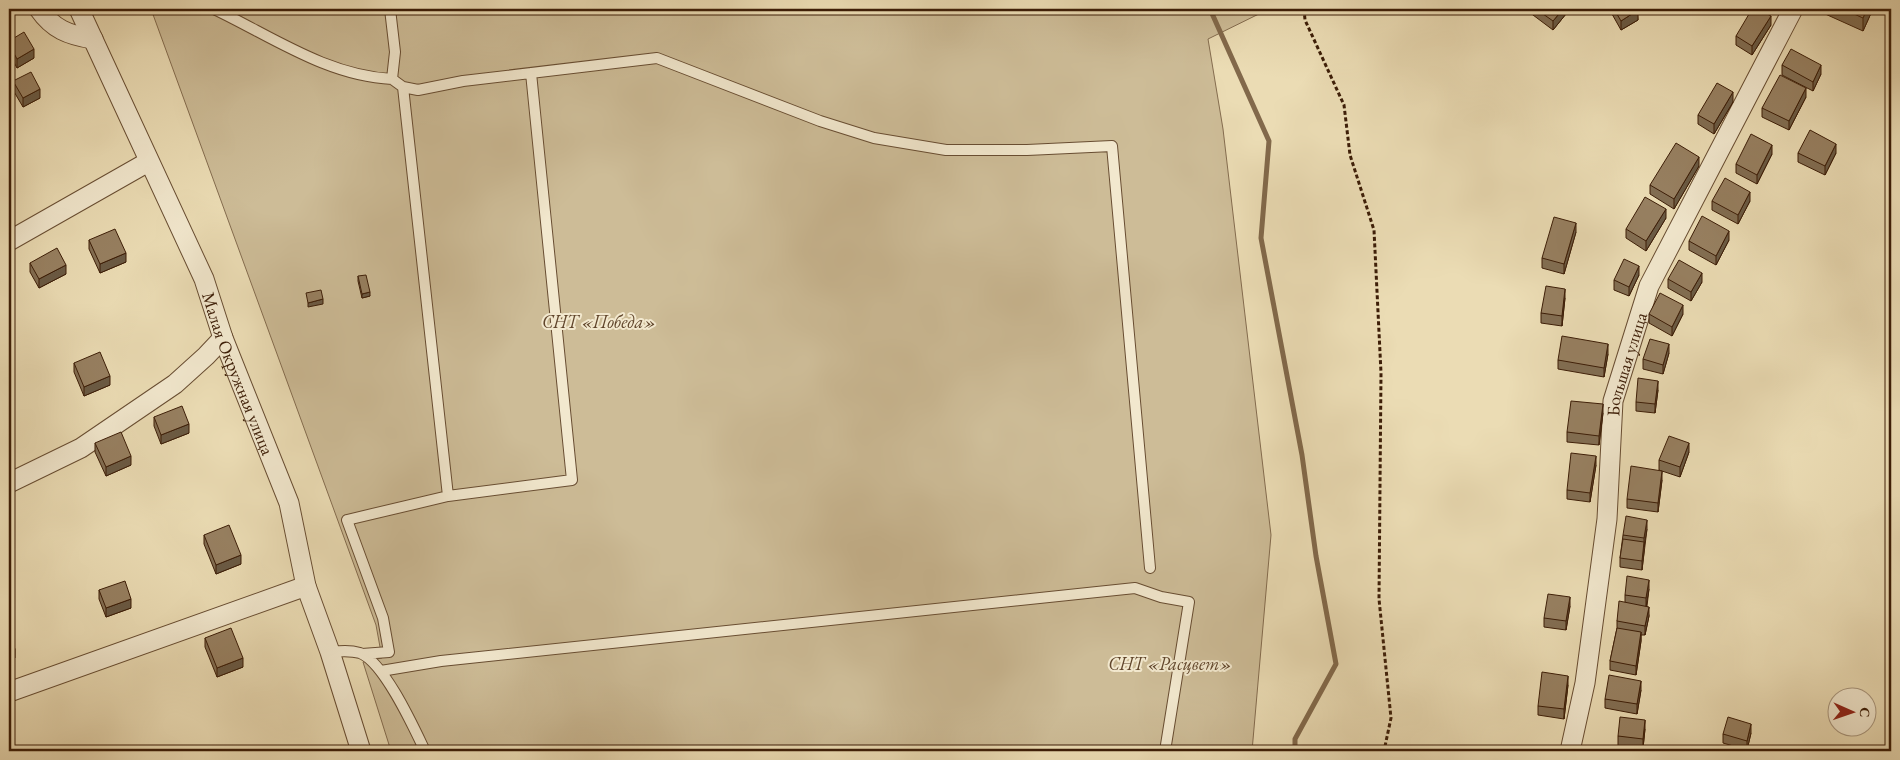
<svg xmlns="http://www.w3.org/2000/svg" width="1900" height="760" font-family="'EB Garamond',serif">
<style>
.green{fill:#cdbc97;stroke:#846c4f}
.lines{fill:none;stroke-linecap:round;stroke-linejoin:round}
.stream{stroke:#82694b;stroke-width:5}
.service-casing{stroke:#684d32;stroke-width:12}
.minor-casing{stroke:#684d32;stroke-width:21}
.path{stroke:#3c1d07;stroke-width:3;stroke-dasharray:4 2.5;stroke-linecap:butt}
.service{stroke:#f2e8ce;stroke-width:10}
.minor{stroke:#f2e8ce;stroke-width:19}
.wall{fill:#826e53;stroke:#3c1d07}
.shaded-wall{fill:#6a5a44;stroke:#3c1d07}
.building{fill:#978061;stroke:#3c1d07}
.labels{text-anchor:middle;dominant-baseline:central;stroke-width:4;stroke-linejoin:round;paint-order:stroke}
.park-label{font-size:18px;font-style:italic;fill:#60452b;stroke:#f2e8ce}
.street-label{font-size:18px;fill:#3c1d07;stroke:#f2e8ce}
</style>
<rect width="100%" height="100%" fill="#ebdcb4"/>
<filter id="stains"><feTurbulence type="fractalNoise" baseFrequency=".004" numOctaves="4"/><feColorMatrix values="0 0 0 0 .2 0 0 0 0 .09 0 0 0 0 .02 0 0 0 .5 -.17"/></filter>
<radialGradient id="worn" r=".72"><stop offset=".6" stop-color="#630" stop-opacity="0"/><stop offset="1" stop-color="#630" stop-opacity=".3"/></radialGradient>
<!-- green -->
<path class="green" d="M151,9H1269L1208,39L1223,129L1271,535L1252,751H391L363,662L382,658L376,625Z"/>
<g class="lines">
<!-- stream -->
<path class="stream" d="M1210,9L1269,141L1261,238L1302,455L1316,556L1336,664L1295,739V751"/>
<!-- service casing -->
<g class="service-casing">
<path id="service" d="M214,9C271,36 327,76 392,79L395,52L390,9
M392,79L403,87L418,90L463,81L657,58L820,121L874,138L946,150H1027L1112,146L1150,568
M403,87L448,496
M330,652C340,651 350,650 360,653C384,662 414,728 425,751
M362,654L389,652L383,618L347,520L448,496L572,480L531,73
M381,671L441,661L1135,588L1161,597L1189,602L1165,751"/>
</g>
<!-- minor casing -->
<g class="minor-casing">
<g id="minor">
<path d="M39,9C53,29 68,35 93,39"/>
<path id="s1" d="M79,9L204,279L223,338L289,503L306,586L330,652L361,751"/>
<path d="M9,241L148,162"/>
<path d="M9,483L81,448L175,384L206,356L223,338"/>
<path d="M9,692L306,586"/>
<path id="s2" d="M1570,751L1585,683L1607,519L1613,401L1649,286L1793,9"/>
</g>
</g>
<!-- path -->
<path class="path" d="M1304,9L1305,20L1344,105L1350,155L1374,230L1381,373L1379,599L1391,718L1384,751"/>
<!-- service -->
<use href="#service" class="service"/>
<!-- minor -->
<use href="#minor" class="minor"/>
</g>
<!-- wall -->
<path class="wall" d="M1525,9H1570L1553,30Z
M1612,9H1637L1638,20L1621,30L1612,14Z
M1823,9H1872V11L1863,31L1823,13Z
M1771,25L1752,55L1736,45V36Z
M9,41L34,58L17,68L9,53Z
M1782,65L1821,74L1813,91L1782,75Z
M13,81L40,98L23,107L13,90Z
M1806,97L1789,130L1762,117V108Z
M1733,102L1714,134L1698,124V115Z
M1798,153H1836L1825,175L1798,162Z
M1772,154L1757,184L1736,173V164Z
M1699,166L1674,209L1650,194V185Z
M1712,201H1750L1738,224L1712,210Z
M1666,218L1646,251L1626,238V229Z
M1576,232L1564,274L1542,268V258Z
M89,240L126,262L100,273L89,249Z
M1729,240L1716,265L1689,250V241Z
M30,263L66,274L39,288L30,272Z
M1639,275L1629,296L1614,290V280Z
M358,276L370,296L362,298L358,281Z
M1668,279L1702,282L1691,301L1668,288Z
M1565,298L1562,326L1541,323V313Z
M1649,314H1683L1672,336L1649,323Z
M1669,353L1663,374L1643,369V359Z
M1608,354L1604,377L1558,369V360Z
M74,363L110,385L84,396L74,372Z
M1658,390L1655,413L1636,411V402Z
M1603,413L1599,445L1567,442V432Z
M154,417L189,433L161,444L154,426Z
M95,443L131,465L106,476L95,452Z
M1689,452L1680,477L1659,470V460Z
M1596,465L1590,502L1567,499V490Z
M1662,480L1658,512L1627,508V499Z
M1647,529L1642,570L1620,567V558L1623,535Z
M204,535L241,564L216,574L204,544Z
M1649,589L1647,606L1649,616L1645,635H1641V641L1636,675L1610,670V661L1617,628V621L1625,602V595Z
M99,590L131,608L106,617L99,599Z
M1570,606L1566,630L1544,627V618Z
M205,638L243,667L217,677L205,647Z
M1568,685L1564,719L1538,715V706Z
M1641,690L1637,714L1605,708V699Z
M1645,729L1643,748L1618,746V736Z
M1751,733L1747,750L1723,743V734Z"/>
<!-- shaded-wall -->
<path class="shaded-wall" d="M1563,9H1570L1553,30V21Z
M1867,9H1872V11L1863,31V18Z
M1638,10V20L1621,30V21Z
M1771,16V25L1752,55V46Z
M34,49V58L17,68V59Z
M1821,65V74L1813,91V82Z
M1806,88V97L1789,130V121Z
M40,89V98L23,107V98Z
M1733,92V102L1714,134V124Z
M1836,144V153L1825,175V166Z
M1772,145V154L1757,184V175Z
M1699,157V166L1674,209V199Z
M1750,192V201L1738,224V215Z
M1666,209V218L1646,251V241Z
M1576,223V232L1564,274V264Z
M1729,231V240L1716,265V256Z
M126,253V262L100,273V264Z
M66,265V274L39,288V279Z
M1639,266V275L1629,296V287Z
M1702,273V282L1691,301V292Z
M1565,289V298L1562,326V316Z
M370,292V296L362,298V294Z
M323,299V304L308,307V303Z
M1683,305V314L1672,336V327Z
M1608,344V354L1604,377V368Z
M1669,344V353L1663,374V365Z
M110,376V385L84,396V387Z
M1658,381V390L1655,413V404Z
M1603,404V413L1599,445V436Z
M189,424V433L161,444V435Z
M1689,443V452L1680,477V467Z
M131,456V465L106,476V467Z
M1596,456V465L1590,502V493Z
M1662,471V480L1658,512V503Z
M1647,520V529L1644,547V538Z
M1644,542V552L1642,570V561Z
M241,555V564L216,574V565Z
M1649,580V589L1646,607V598Z
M1570,597V606L1566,630V621Z
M131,599V608L106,617V608Z
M1649,607V616L1645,635V626Z
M1641,632V641L1636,675V666Z
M15,649V658L9,661V651Z
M243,658V667L217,677V668Z
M1568,676V685L1564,719V709Z
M1641,681V690L1637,714V704Z
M1645,720V729L1643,748V739Z
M1751,724V733L1747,750V741Z"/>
<!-- building -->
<path class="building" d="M1536,9H1563L1553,21Z
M1614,9H1637L1638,10L1621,21Z
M1752,9H1758L1771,16L1752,46L1736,36Z
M1843,9H1867L1863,18Z
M24,32L34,49L17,59L9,44V41Z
M1791,49L1821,65L1813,82L1782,65Z
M31,72L40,89L23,98L13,81Z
M1780,75L1806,88L1789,121L1762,108Z
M1717,83L1733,92L1714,124L1698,115Z
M1810,130L1836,144L1825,166L1798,153Z
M1751,134L1772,145L1757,175L1736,164Z
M1676,143L1699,157L1674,199L1650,185Z
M1725,178L1750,192L1738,215L1712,201Z
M1645,197L1666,209L1646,241L1626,229Z
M1702,216L1729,231L1716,256L1689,241Z
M1554,217L1576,223L1564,264L1542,258Z
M115,229L126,253L100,264L89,240Z
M57,248L66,265L39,279L30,263Z
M1624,259L1639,266L1629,287L1614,280Z
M1679,260L1702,273L1691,292L1668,279Z
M366,275L370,292L362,294L358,276Z
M1546,286L1565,289L1562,316L1541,313Z
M321,290L323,299L308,303L306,293Z
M1660,293L1683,305L1672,327L1649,314Z
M1562,336L1608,344L1604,368L1558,360Z
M1650,339L1669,344L1663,365L1643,359Z
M100,352L110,376L84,387L74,363Z
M1638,378L1658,381L1655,404L1636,402Z
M1571,401L1603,404L1599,436L1567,432Z
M182,406L189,424L161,435L154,417Z
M121,432L131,456L106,467L95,443Z
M1669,436L1689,443L1680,467L1659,460Z
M1571,453L1596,456L1590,493L1567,490Z
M1631,466L1662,471L1658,503L1627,499Z
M1626,516L1647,520L1644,538L1623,535Z
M229,525L241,555L216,565L204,535Z
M1623,539L1644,542L1642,561L1620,558Z
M1627,576L1649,580L1646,598L1625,595Z
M125,581L131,599L106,608L99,590Z
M1548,594L1570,597L1566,621L1544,618Z
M1619,601L1649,607L1645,626L1617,621Z
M231,628L243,658L217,668L205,638Z
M1617,628L1641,632L1636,666L1610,661Z
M9,634L15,649L9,651Z
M1542,672L1568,676L1564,709L1538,706Z
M1609,675L1641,681L1637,704L1605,699Z
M1620,717L1645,720L1643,739L1618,736Z
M1728,717L1751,724L1747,741L1723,734Z"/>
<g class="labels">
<!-- park labels -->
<g class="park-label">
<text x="599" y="321">СНТ «Победа»</text>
<text x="1170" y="663">СНТ «Расцвет»</text>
</g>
<!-- street labels -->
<g class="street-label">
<text stroke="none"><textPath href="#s2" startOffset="392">Большая улица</textPath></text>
<text stroke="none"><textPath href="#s1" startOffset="398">Малая Окружная улица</textPath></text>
</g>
</g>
<!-- margin -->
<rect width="1900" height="760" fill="none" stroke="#ebdcb4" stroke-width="30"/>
<rect x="10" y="10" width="1880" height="740" fill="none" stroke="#3c1d07" stroke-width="2.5"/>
<rect x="15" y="15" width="1870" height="730" fill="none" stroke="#3c1d07"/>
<!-- north arrow -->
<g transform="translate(1852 712) rotate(92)"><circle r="24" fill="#f2e8ce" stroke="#a9977e"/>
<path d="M0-4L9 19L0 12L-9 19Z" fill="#8f2418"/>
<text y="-8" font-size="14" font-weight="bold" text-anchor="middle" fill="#3c1d07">С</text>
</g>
<rect width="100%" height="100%" filter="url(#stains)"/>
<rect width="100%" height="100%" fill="url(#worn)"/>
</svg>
